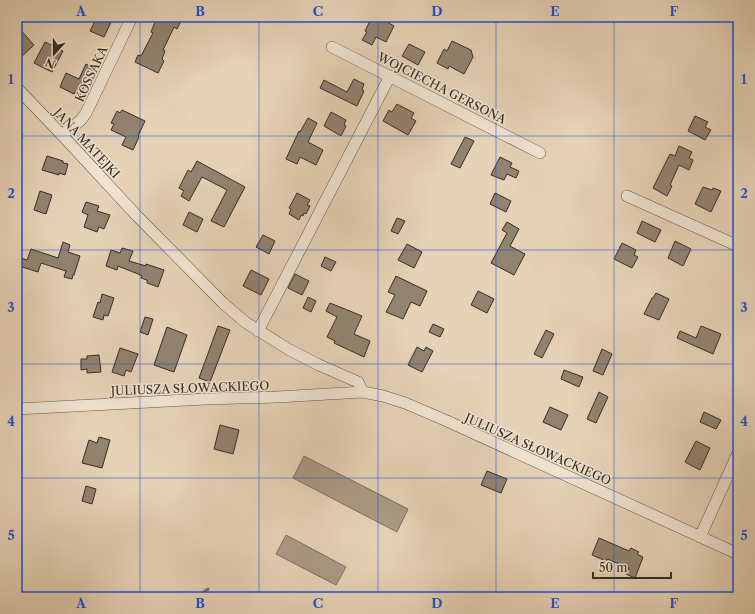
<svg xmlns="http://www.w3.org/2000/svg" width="755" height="614" font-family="'Libre Caslon Text',serif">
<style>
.water{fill:#aa9a85;stroke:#7c6e5f}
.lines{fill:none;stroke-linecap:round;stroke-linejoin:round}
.stream{stroke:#7c6e5f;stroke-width:3}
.building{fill:#928370;stroke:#372d25}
.minor-casing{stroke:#635649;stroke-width:12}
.minor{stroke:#efe2d0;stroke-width:11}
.grid{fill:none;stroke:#1d4ed8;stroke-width:1;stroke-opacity:0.55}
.labels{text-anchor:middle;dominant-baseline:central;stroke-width:3;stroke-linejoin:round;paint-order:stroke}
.street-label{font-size:12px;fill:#372d25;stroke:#efe2d0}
.neatline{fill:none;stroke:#1d4ed8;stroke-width:1.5}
.grid-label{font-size:13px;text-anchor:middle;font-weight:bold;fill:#1d4ed8}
</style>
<rect width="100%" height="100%" fill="#e6d2b6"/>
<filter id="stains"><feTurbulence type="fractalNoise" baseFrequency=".005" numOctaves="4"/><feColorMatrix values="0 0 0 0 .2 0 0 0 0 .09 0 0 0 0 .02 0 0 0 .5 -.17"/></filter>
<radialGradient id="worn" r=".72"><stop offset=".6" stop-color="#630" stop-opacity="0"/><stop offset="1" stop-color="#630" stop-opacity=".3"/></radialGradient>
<!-- water -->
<path class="water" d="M304,456L408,509L397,532L293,478Z
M286,535L346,567L336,585L276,554Z"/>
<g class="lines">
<!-- stream -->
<path class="stream" d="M197,597L208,589"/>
</g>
<!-- building -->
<path class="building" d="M97,17H106L112,20L104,37L90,31Z
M157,17H183L177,29L174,27L163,50L165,51L162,59L164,61L158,73L135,62L138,55L141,56L153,33L151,32Z
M372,17H390L387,22L394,26L386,42L376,37L372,45L362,40L367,32L365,31Z
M17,26L34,45L21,57L17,53Z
M452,41L471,50L473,57L464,74L449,66L448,69L437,63L444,49L447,51Z
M45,42L63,51L52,72L34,63Z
M409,44L425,52L418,65L402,56Z
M86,64L98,70L94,79L89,76L80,95L75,92L74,94L60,87L66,73L79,79Z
M354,79L364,84L362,90L364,91L357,106L320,88L324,80L347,92Z
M397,104L414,113L411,118L416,121L408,135L383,121L389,110L392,112Z
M122,110L145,121L138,136L139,137L133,150L122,145L126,137L111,130L114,124L111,123L117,111L120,113Z
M331,112L346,120L344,125L346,126L341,136L324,126Z
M695,116L708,122L705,127L711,130L705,140L688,131Z
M308,118L317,123L308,142L323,150L316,165L300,157L297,164L286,159L299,131L300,132Z
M465,137L474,141L460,168L451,164Z
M679,146L692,152L689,158L693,160L689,170L679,165L670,185L672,186L667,196L653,188L670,154L675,156Z
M47,156L63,161V163L68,164L65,175L59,173V175L42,170Z
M500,157L512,163L510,167L519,171L516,178L507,174L504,180L491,175Z
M197,161L245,187L224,227L211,221L227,190L202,177L189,201L181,196L184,191L179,188L188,170L191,172Z
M703,187L712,190L713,188L721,191L711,212L695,204Z
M40,191L52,195L46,214L34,210Z
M297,193L310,200L307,205L310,206L306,214L304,213L303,216L301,215L299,220L289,214L291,209L289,208Z
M495,193L511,201L506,212L490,204Z
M86,202L99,206L97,211L110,215L104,229L99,227L97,232L84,227L88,215L82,212Z
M189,212L203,219L197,232L183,225Z
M397,218L405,221L398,234L391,231Z
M642,221L661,230L655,242L637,233Z
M507,222L519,229L510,246L525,254L514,275L491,263L507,233L502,230Z
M263,235L275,241L269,254L256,247Z
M675,241L691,249L683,266L668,258Z
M63,242L70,245L68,252L80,256L74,275H73L72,279L64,277L66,271L41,263L38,272L19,266L21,258L27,260L31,249L58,258Z
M622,243L636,250L634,255L638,257L632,268L614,259Z
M407,244L422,252L414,268L398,260Z
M122,248L133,251L129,261L146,266V264L164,270L158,287L147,283V280L141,278L142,276L138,274L118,266L117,270L106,266L111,250L120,253Z
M325,257L336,262L331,271L321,266Z
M251,270L269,279L261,295L243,286Z
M295,274L309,281L302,295L288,288Z
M396,276L427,291L420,306L411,302L403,319L386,312L395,295L388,292Z
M478,291L494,299L487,313L471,305Z
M656,293L669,299L659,320L644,314L652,298H653Z
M102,294L114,298L108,316L104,315L103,320L93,317L98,302L100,303Z
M308,297L316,301L311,312L303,308Z
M330,303L362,316L354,334L370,341L364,357L334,343L335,341L327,337L337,317L326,311Z
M145,317L153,319L148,335L140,332Z
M433,324L444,329L440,337L429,332Z
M218,326L230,330L210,382L199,378Z
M701,326L721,334L713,354L677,338L680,331L696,338Z
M167,327L187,335L174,372L154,365Z
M546,330L554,334L542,358L534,354Z
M417,347L424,351L426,347L433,351L422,372L408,365Z
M120,348L138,354L131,372L126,370L124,376L112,372Z
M602,349L612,354L603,375L593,371Z
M99,355L101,372L87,373V369L81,370V359H87V356Z
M564,370L583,377L579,387L561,379Z
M599,392L608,397L596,423L587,419Z
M550,407L568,415L561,430L543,422Z
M704,412L721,420L716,429L700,422Z
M220,425L239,430L233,454L214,449Z
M99,437L110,440L102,468L82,463L89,440L97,443Z
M696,441L710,448L700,470L685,462Z
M487,471L507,479L501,493L481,485Z
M86,486L96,489L92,504L82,501Z
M599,538L629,551L631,548L639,552L637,554L643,557L635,578L626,574L629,568L607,559L606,561L592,555Z"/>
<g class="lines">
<!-- minor casing -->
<g class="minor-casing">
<path id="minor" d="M332,47L540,153
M17,88L62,135L137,216L223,303L245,322L288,349L319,365L358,382L363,392
M62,135L81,120L86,113L132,17
M627,196L738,246
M258,331L390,76
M17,409L206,399L277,397L363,392L383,396L405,403L447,421L738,554
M700,537L738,453"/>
</g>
<!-- minor -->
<use href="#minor" class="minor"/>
</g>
<!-- grid -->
<path class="grid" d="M140,17V597M259,17V597M378,17V597M496,17V597M614,17V597M17,136H738M17,250H738M17,364H738M17,478H738"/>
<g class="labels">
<!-- street labels -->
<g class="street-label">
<text transform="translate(91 74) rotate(-65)">KOSSAKA</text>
<text transform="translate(442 88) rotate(27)">WOJCIECHA GERSONA</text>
<text transform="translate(87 143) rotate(47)">JANA MATEJKI</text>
<text transform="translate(190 388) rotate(-2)">JULIUSZA SŁOWACKIEGO</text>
<text transform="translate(538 449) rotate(24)">JULIUSZA SŁOWACKIEGO</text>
</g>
</g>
<!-- margin -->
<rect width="755" height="614" fill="none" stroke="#e6d2b6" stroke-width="44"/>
<!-- north arrow -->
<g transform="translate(54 54) rotate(201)" stroke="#efe2d0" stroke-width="3" paint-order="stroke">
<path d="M0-3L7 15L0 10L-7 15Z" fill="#372d25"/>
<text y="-6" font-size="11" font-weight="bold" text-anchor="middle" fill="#372d25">N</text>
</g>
<!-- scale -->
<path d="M593 572v6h78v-6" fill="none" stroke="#372d25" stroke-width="2"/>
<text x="599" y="572" font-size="12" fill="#372d25" stroke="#efe2d0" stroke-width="3" paint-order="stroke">50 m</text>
<rect x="22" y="22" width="711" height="570" class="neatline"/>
<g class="grid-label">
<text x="81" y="16">A</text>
<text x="200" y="16">B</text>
<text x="318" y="16">C</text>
<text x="437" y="16">D</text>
<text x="555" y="16">E</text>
<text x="674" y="16">F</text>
<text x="11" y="84">1</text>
<text x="744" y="84">1</text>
<text x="11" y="198">2</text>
<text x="744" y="198">2</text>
<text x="11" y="312">3</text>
<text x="744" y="312">3</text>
<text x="11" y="426">4</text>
<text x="744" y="426">4</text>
<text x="11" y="540">5</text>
<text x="744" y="540">5</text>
<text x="81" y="608">A</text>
<text x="200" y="608">B</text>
<text x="318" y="608">C</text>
<text x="437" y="608">D</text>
<text x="555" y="608">E</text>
<text x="674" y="608">F</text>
</g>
<rect width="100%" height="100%" filter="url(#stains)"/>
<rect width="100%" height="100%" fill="url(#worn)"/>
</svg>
